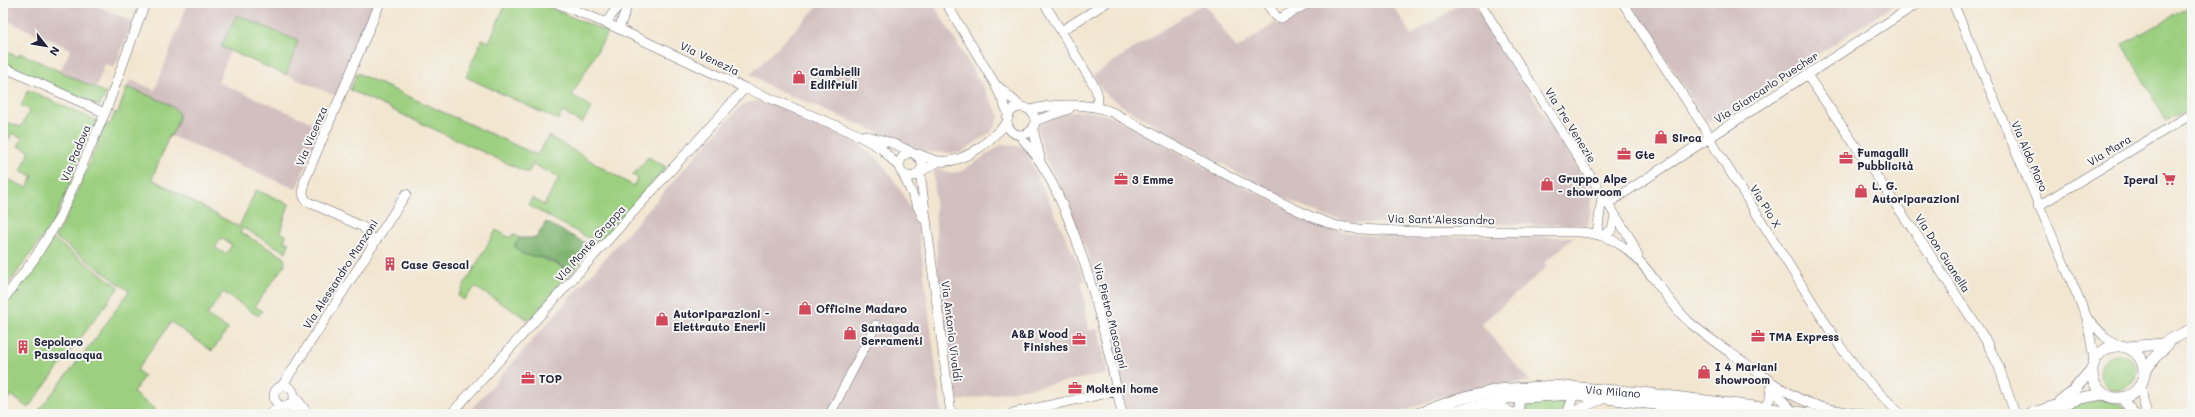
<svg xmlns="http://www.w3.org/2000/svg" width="2195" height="417" font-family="Mali,sans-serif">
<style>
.industrial{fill:#d2bfbf}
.green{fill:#9cd080;stroke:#5f795e;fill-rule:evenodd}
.forest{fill:#7db26e;stroke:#506a54}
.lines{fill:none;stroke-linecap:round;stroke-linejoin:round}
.minor-casing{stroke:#6b676f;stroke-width:10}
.major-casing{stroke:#6b676f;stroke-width:12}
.minor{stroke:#fff;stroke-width:9}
.major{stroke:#fff;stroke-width:11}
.labels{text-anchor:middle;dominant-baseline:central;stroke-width:4;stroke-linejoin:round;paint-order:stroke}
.street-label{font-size:11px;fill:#22223b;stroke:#f6f6f2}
.poi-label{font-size:11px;font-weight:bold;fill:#22223b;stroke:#f6f6f2;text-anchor:start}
</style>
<rect width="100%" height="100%" fill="#f6f6f2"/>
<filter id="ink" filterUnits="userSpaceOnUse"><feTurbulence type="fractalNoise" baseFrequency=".025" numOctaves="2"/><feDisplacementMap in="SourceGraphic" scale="8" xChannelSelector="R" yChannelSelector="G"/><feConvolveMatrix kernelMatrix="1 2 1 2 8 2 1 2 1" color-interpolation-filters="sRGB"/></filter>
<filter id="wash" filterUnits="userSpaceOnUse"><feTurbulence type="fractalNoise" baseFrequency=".012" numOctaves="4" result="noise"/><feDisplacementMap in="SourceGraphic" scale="16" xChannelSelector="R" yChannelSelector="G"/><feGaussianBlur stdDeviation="0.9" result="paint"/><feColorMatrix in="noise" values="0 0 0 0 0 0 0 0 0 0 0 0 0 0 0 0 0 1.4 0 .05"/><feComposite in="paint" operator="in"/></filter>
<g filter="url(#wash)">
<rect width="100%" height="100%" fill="#f2e6d0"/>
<!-- industrial -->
<path class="industrial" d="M3,3H91L133,22L114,68L105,64L96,88L60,71L71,49L3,19Z
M188,3H377L339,97L286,75L298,41L221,47L230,51L218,82L322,127L296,189L171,136L179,118L127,87L130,80L155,90Z
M821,3H933L1000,116L991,132L960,153L926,152L774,89L751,74Z
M1204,3L1237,49L1276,22L1278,25L1314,3H1391L1412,35L1461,3H1474L1591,190L1593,196L1588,225L1353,223L1327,217L1271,192L1122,106L1103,92L1093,75Z
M1630,3H1897L1715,121L1705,120Z
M763,100L774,103L852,138L882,163L904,195L918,228L942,414H467L732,115L742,105L755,101Z
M1086,111L1111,116L1214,172L1326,227L1356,234L1386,236L1574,237L1544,263L1547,267L1481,324L1530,381L1481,388L1440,397L1397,414H1126L1100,296L1088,254L1060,186L1046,160L1038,129L1040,124L1066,113Z
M1003,144L1024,147L1086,281L1081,282L1089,330L1098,329L1107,374L958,401L938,280L934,172L939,168L948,173L960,172Z"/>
<!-- green -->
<path class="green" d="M506,3H538L608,32L572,95L592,107L582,123L562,112L558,120L466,77L482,39L489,42Z
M2192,5V106L2166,121L2123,44Z
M237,15L298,41L286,75L221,47Z
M3,50L18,57L20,53L106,93L99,106L3,64Z
M357,73L537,155L549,136L633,186L638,178L633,175L648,157L666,167L601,241L590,239L528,205L532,198L544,205L559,178L533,164L528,173L350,90Z
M127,87C138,92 178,104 179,115C179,122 174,130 171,136H169L152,179L239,227L256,190L289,204L280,232L286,235L284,241L289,243L286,252L243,228L240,232L284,257L285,264L255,306L262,311L258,316L223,292L207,315L228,329L212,351L171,322L137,370L144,376L133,393L156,410L153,414H45L39,410L96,338L129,291L55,237L68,214L106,123L110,125L115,112L118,113ZM221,238L232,245L226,254L215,248Z
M28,90L97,121L54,221L3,292V177L27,188L33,176L21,171L30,151L18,146L22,138L12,133L7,142L3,140V121L21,127L30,110L21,106Z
M496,230L510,238L513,234L520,238L515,244V247C534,257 553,261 572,272L529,320L475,287L464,300L458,296Z
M53,239L119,287L28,408L11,395L3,406V306L26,275L32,274L36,269L35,264Z
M2100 372a18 18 0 1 1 36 0a18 18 0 1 1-36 0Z
M1564,399L1568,401L1566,408L1558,414H1527L1528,406L1532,401Z
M2098,399L2119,404L2131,414H2053L2077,403Z"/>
<!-- forest -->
<path class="forest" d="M546,222L589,245L592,249L572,272C564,268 556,262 547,259C535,254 518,260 515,244L520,238H536Z"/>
</g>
<g filter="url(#ink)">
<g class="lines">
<!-- minor casing -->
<g class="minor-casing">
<path id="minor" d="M557,3L606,23L745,88L854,133L882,149L899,167
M946,3L995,84L1009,115
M1044,3L1095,87L1098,96L1097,107
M1266,3L1276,16L1281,18L1308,3
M1480,3L1631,240L1638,257
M1623,3L1707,132L1709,138L1840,346L1860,373L1900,414
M1953,3L2087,318L2094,360
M606,23L620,3
M619,29L628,3
M1061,31L1106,3
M3,67L105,113
M1807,75L1927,250L1985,339L1999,367L2015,414
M999,87L1021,107
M1007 121a14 14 0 1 1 28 0a14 14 0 1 1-28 0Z
M1030,110C1054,103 1088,103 1112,112L1253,189L1312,217L1337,226L1359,229L1401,231L1579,232C1639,235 1651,285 1688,321C1705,336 1724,348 1742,361C1765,377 1788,396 1815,405C1830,411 1847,411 1862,414
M1035,121L1069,109
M1033,129L1040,157
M864,135C876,138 926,151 922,167C921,170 918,174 914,176C899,180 892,159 910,152
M1019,135C1042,159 1055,187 1068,218C1094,282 1108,347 1122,414
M918,154C924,156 932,160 938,161C965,165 990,140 1007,123
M939,161L920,172L951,414
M903,174L923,218
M1607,204L1918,3
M2038,206L2192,114
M1597,234L1602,197
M1603,235L1612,230L1615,216
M373,246L369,234L363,227L306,201L303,194L304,182L380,3
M3,300L34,259L59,219L105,113L145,3
M2088,319L2104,336L2117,345
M2141,384L2143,400L2147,414
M282,386L406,194
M274 396a10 10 0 1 1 20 0a10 10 0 1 1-20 0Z
M1771,388L1795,414
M294,395L308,414
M2121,398L2135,414
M289,404L297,414
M1486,405L1501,407L1515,414
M1764,409L1770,398L1771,386
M1013,413L1117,391
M270,414L280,405
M451,414L745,88
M830,414L876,325
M1519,414V403L1526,393
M1567,414L1605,398
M1567,414L1574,394L1570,390"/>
</g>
<!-- major casing -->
<g class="major-casing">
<g id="major">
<circle cx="2118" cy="372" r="26"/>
<path d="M2128,347L2162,344L2192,329"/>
<path d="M2144,373L2155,357L2168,344"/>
<path d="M2060,401L2074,390L2091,370"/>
<path id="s1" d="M1418,414L1456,400L1497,390L1554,386L1642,393L1811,414"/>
<path d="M1446,414L1507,398L1574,394L1735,414"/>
<path d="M2030,414L2081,398L2103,394"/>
</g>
</g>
<!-- minor -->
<use href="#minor" class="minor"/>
<!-- major -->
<use href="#major" class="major"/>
</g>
</g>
<!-- icons -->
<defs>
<g id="shop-bare" transform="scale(1.08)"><path d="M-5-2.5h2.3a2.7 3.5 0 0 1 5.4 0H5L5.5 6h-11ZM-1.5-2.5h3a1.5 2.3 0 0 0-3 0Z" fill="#d1495b" stroke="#f6f6f2" stroke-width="2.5" paint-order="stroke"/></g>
<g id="office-bare" transform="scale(1.08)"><path d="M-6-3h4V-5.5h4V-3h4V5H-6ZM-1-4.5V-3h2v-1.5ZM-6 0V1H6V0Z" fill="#d1495b" stroke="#f6f6f2" stroke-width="2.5" paint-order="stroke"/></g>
<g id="supermarket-bare" transform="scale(1.08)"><path d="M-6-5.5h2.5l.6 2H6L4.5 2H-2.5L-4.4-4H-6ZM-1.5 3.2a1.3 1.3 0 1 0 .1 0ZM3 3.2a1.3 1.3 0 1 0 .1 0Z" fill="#d1495b" stroke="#f6f6f2" stroke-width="2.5" paint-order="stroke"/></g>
<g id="building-bare" transform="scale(1.08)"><path d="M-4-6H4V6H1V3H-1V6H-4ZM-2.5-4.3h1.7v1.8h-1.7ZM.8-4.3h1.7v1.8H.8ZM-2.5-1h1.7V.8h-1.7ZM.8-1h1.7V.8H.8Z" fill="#d1495b" stroke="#f6f6f2" stroke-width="2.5" paint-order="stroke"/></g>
</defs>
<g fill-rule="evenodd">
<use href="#shop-bare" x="799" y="77"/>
<use href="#shop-bare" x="1661" y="137"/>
<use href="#office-bare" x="1624" y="154"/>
<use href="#office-bare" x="1846" y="158"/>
<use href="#office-bare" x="1121" y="179"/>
<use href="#supermarket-bare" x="2169" y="179"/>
<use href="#shop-bare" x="1547" y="184"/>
<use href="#shop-bare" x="1861" y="191"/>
<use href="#building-bare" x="390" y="264"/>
<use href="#shop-bare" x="805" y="308"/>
<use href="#shop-bare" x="662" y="319"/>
<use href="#shop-bare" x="850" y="333"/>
<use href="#office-bare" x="1758" y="336"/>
<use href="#office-bare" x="1079" y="339"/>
<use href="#building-bare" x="23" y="347"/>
<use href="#shop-bare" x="1704" y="372"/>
<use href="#office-bare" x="528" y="378"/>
<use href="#office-bare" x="1075" y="388"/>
</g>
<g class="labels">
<!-- street labels -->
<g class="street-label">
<text transform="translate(710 58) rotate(25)">Via Venezia</text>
<text transform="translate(1766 87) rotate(-33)">Via Giancarlo Puecher</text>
<text transform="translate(1571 125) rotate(58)">Via Tre Venezie</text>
<text transform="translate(311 136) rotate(-67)">Via Vicenza</text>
<text transform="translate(2109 150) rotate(-31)">Via Mara</text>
<text transform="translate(75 153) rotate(-67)">Via Padova</text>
<text transform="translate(2030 156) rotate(67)">Via Aldo Moro</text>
<text transform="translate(1766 206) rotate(58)">Via Pio X</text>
<text transform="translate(1441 219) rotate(1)">Via Sant'Alessandro</text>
<text transform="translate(590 243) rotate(-48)">Via Monte Grappa</text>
<text transform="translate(1943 253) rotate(57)">Via Don Guanella</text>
<text transform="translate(340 274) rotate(-57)">Via Alessandro Manzoni</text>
<text transform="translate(1111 316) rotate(76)">Via Pietro Mascagni</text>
<text transform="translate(952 331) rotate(83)">Via Antonio Vivaldi</text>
<text stroke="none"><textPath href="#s1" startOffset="199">Via Milano</textPath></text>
</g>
<!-- poi labels -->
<g class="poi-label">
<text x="810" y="71">Cambielli<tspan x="810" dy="13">Edilfriuli</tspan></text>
<text x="1672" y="137">Sirca</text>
<text x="1857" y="152">Fumagalli<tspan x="1857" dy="13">Pubblicità</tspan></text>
<text x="1635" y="154">Gte</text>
<text x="1558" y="178">Gruppo Alpe<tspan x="1558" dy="13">- showroom</tspan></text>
<text x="1132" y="179">3 Emme</text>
<text x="2158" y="179" text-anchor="end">Iperal</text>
<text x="1872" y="185">L. G.<tspan x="1872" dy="13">Autoriparazioni</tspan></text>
<text x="401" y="264">Case Gescal</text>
<text x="816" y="308">Officine Madaro</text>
<text x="673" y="313">Autoriparazioni -<tspan x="673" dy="13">Elettrauto Enerli</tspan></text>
<text x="861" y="327">Santagada<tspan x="861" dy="13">Serramenti</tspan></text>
<text x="1068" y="333" text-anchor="end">A&amp;B Wood<tspan x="1068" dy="13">Finishes</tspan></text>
<text x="1769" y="336">TMA Express</text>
<text x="34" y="341">Sepolcro<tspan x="34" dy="13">Passalacqua</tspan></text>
<text x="1715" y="366">I 4 Mariani<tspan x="1715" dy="13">showroom</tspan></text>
<text x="539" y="378">TOP</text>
<text x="1086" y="388">Molteni home</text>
</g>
</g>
<!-- margin -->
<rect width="2195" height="417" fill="none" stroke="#f6f6f2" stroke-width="16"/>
<!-- north arrow -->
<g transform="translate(46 46) rotate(121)" stroke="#f6f6f2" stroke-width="3" paint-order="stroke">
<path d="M0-3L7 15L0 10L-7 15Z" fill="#22223b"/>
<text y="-6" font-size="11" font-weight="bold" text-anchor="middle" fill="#22223b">N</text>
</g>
</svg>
